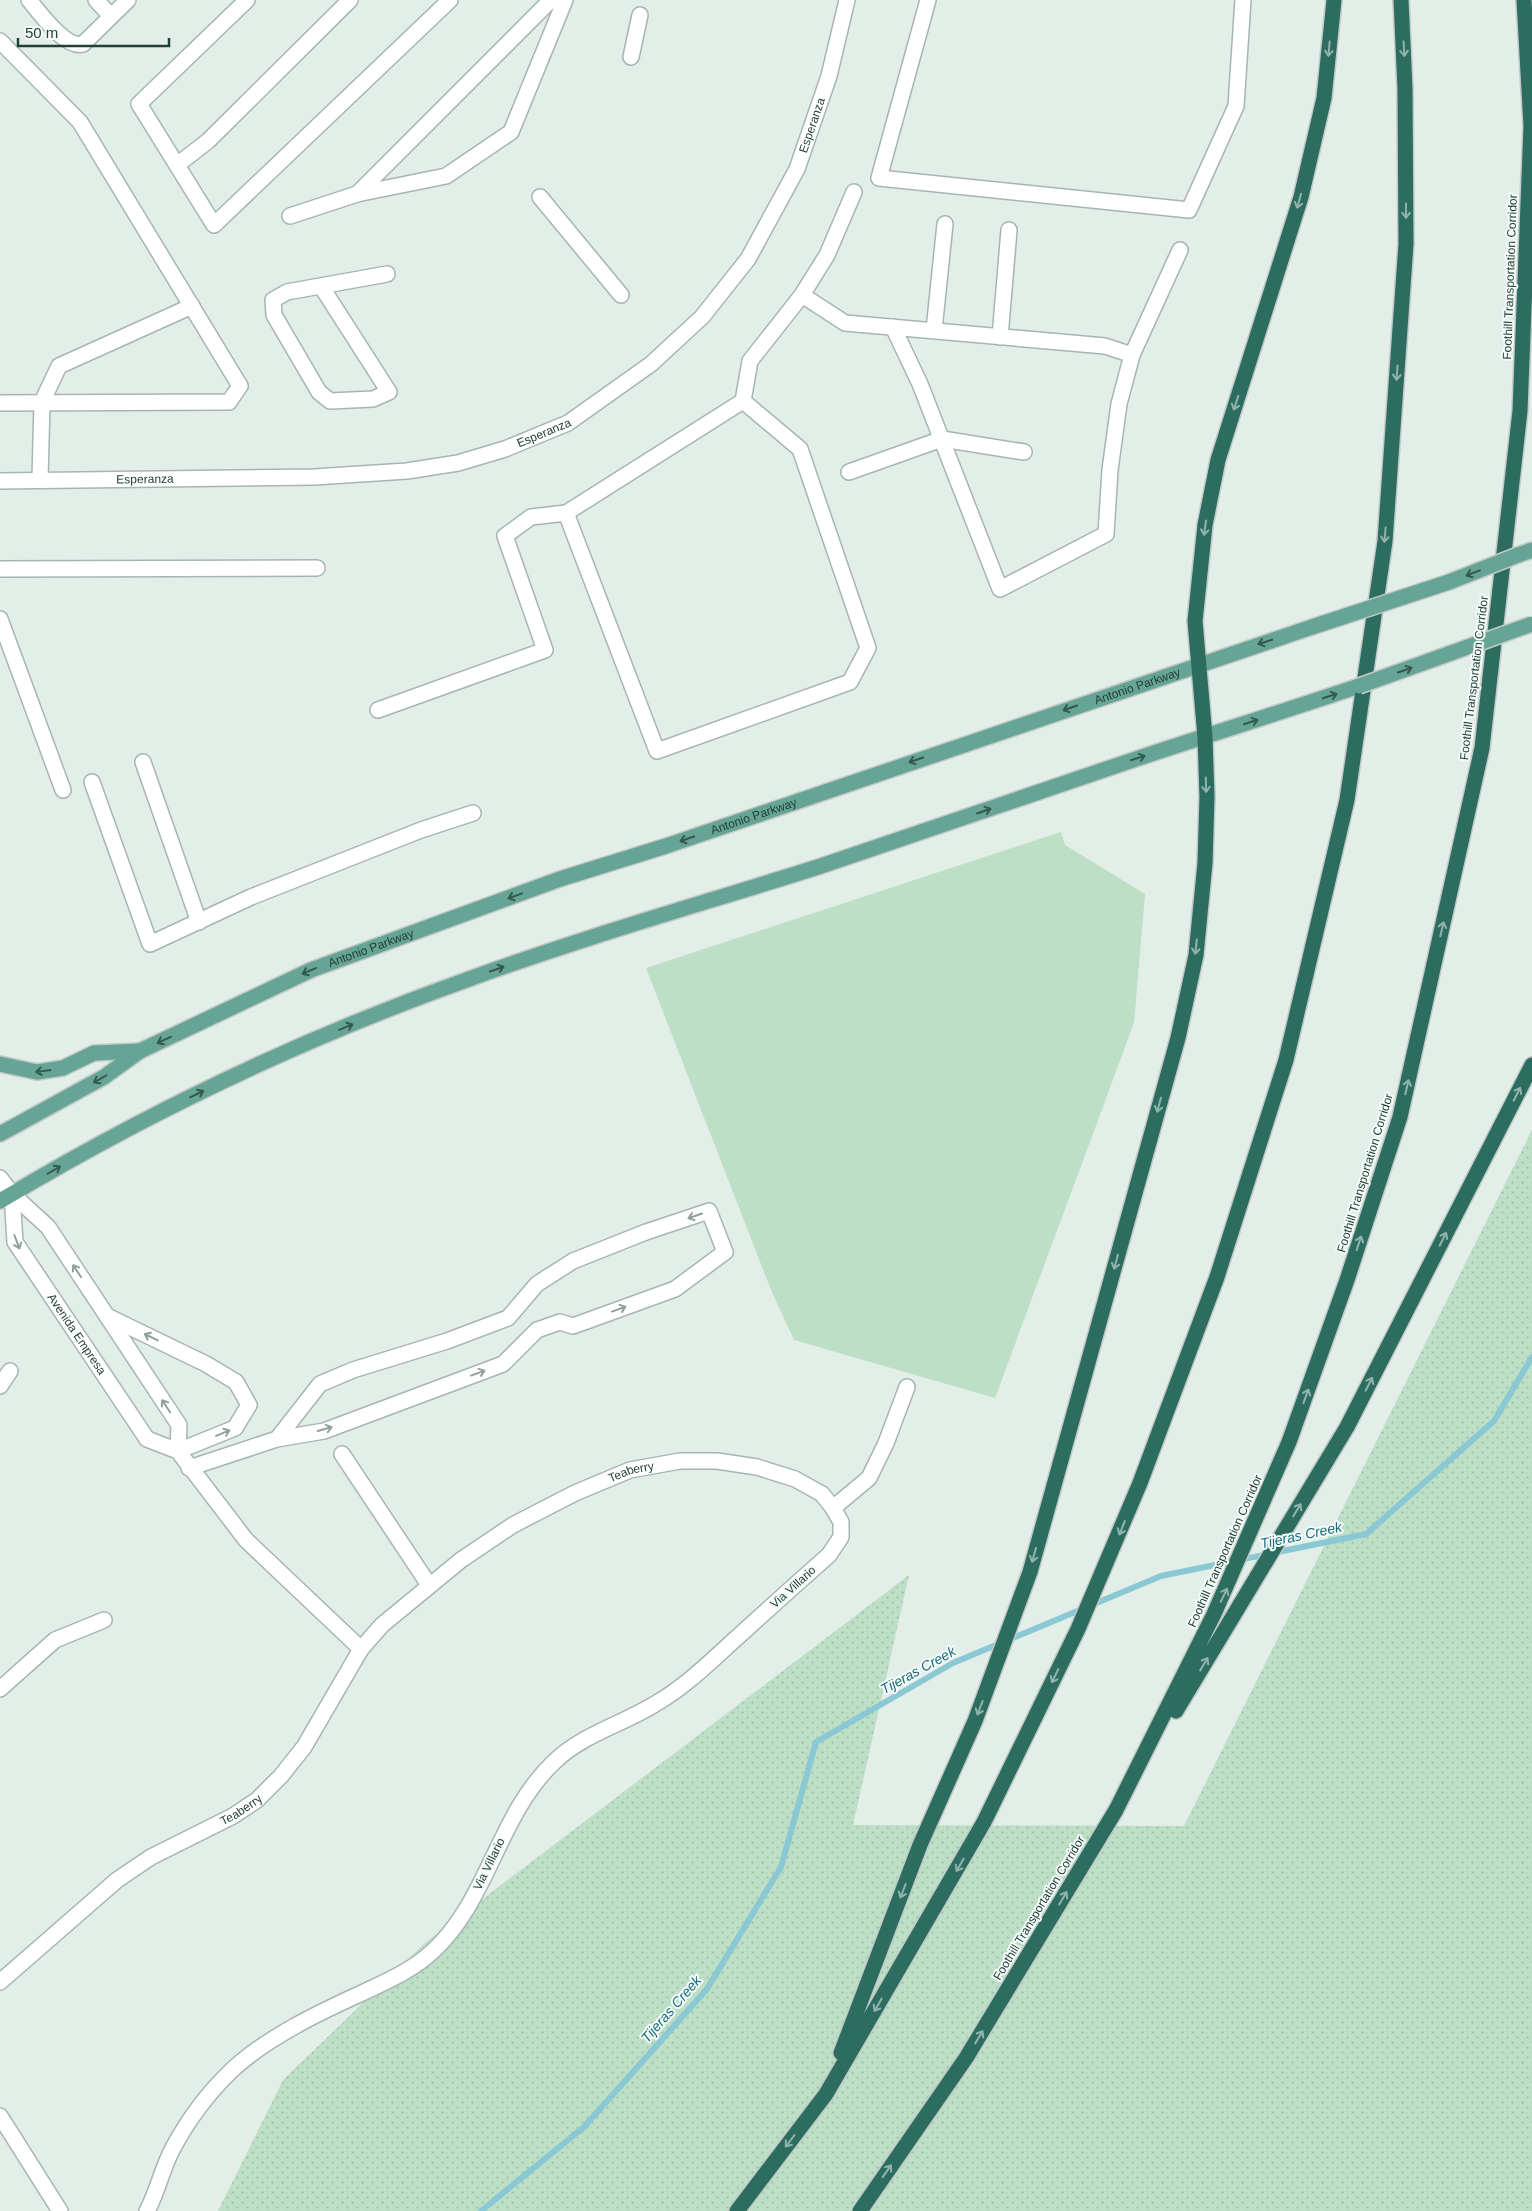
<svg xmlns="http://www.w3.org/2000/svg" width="1532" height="2211" font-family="Helvetica,sans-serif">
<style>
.grass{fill:url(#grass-dots)}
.park{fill:#bcdfc6}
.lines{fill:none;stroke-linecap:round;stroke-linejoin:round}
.stream{stroke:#8ac8d4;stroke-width:6}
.minor-casing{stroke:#a5b6b0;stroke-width:18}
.major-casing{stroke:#c1cac7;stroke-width:18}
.highway-casing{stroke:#c1cac7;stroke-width:18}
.minor{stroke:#fff;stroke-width:15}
.major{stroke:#66a495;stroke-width:15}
.highway{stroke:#2d6d60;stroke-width:15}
.major-bridge-casing{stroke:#c1cac7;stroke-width:18;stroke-linecap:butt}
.major-bridge{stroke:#66a495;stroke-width:15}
.oneway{stroke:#90b4ac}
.oneway2{stroke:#33594f}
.oneway3{stroke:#90a09c}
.labels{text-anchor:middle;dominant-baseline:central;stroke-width:4;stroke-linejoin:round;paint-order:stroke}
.street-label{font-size:12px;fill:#224038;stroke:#f4faf7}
.water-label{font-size:14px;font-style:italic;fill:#1a6c7e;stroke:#f4faf7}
</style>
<defs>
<pattern id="grass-dots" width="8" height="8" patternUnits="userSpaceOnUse" patternTransform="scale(1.25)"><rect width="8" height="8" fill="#bcdfc6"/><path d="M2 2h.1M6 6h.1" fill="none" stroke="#a1c0ab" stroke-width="1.8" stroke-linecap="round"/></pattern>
</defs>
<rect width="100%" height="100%" fill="#e3eee9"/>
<!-- grass -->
<path class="grass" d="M1532,1130V2211H218L283,2080L426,1942L909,1575L853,1825L1184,1826Z"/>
<!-- park -->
<path class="park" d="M1061,832L1065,845L1145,894L1134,1023L995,1398L794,1340L771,1290L646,968Z"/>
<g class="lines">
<!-- stream -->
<path class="stream" d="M481,2211L584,2127L707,1989L781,1867L816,1742L953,1663L1161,1576L1366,1534L1494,1421L1532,1357"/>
<!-- minor casing -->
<g class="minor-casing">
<g id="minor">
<path d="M29,0C40,13 65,49 83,44L128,0"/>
<path d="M96,0L111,16"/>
<path d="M247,0L139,104L214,225L450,0"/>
<path d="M928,0L879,178L1189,210L1236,106L1243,0"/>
<path d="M0,41L80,122L240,386L229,402L0,403"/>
<path d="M631,57L640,15"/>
<path d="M177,165L208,141L350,0"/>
<path d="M357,194L551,0"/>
<path d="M540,197L621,295"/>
<path d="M290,216L357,194L446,176L511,132L565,0"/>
<path d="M321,286L389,392L373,399L330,401L319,392L274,315L273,300L287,292L387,274"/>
<path d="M802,295L845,323L1105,346L1132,355"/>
<path d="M893,327L920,384L1000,589L1106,534L1110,470L1119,404L1132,355L1180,250"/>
<path d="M934,330L945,224"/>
<path d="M1000,337L1009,230"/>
<path d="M849,472L942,439L1024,452"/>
<path d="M40,479L42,402L59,366L192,306"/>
<path id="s1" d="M0,481L314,477L407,471L458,463L505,449L568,423L651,364L702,317L748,259L797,169L829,76L847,0"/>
<path d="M566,513L657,751L850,682L868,648L800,449L743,401"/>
<path d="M0,569L317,568"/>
<path d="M0,619L63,790"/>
<path d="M378,710L545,650L505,536L531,517L566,513L743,401L750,361L802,295L827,255L854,192"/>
<path d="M143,762L199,922"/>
<path d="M92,782L150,944L251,897L421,830L473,813"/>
<path d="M0,1178L12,1194L48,1227L179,1425L178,1451"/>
<path id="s2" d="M12,1194L15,1242L147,1439L178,1451L246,1540L361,1649"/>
<path d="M107,1316L206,1364L236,1382L249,1405L235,1428L178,1451"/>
<path d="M0,1386L10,1371"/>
<path d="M342,1454L429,1585"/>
<path d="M189,1468L277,1439L324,1431L503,1364L537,1330L560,1322L573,1326L675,1289L725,1252L709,1211L646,1232L573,1261L537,1284L508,1318L447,1341L353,1370L320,1384L277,1439"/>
<path d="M833,1508L869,1478L886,1443L907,1387"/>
<path d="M0,1689L55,1640L104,1620"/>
<path id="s3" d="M0,1982L117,1880L151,1857L233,1816L257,1800L281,1776L304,1747L361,1649L382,1625L461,1560L513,1525L575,1493L630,1470L680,1461H717L757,1467L795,1479L822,1494L833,1508L841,1522V1537L829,1555C796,1584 764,1613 731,1643C707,1665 683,1688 655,1704C621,1725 583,1734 554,1762C498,1815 489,1899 433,1951C413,1970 387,1981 362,1993C320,2012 266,2038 232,2070C209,2092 188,2120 173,2148C162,2168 158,2191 147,2211"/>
<path d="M0,2116L60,2211"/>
</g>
</g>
<!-- major casing -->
<g class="major-casing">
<g id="major">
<path d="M1518,555L1532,550"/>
<path d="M0,1064L37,1072L63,1068L94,1053L140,1051"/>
<path id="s4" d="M0,1134L104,1077L140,1051L311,970L560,879L666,846L1312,627"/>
<path d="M0,1201C148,1112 306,1037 469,979C584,937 701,904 818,867C924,832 1030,794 1136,759C1211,734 1285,711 1359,686"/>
</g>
</g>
<!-- highway casing -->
<g class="highway-casing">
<path id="highway" d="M1176,1711L1347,1427L1532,1065
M841,2053L920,1845L975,1721L1030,1572L1178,1038L1196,955L1205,863L1207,797L1205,737L1195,621L1205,525L1218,460L1301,197L1324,98L1334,0
M737,2211L826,2094L984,1822L1078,1629L1140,1483L1217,1277L1286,1060L1347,800L1385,541L1406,244L1405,89L1401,0
M860,2211L966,2058L1116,1810L1214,1614L1289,1442L1347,1280L1400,1117L1482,748L1520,411L1531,126L1524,0"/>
</g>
<!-- minor -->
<use href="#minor" class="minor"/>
<!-- major -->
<use href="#major" class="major"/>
<!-- highway -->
<use href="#highway" class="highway"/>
<!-- major-bridge casing -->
<g class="major-bridge-casing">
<path id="major-bridge" d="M1312,627L1449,582L1518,555
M1359,686L1532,624"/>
</g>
<!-- major-bridge -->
<use href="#major-bridge" class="major-bridge"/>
</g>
<!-- one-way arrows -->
<defs><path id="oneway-shaft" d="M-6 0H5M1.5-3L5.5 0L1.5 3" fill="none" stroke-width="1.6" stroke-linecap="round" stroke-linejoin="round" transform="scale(1.25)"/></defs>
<g class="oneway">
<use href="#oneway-shaft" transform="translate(1329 49) rotate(95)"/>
<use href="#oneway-shaft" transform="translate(1404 49) rotate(87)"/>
<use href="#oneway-shaft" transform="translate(1299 201) rotate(106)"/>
<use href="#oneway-shaft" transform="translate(1406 211) rotate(90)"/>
<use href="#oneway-shaft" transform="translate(1397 373) rotate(94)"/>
<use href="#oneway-shaft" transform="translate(1236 403) rotate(108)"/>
<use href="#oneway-shaft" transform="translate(1205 528) rotate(98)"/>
<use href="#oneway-shaft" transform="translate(1385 535) rotate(95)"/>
<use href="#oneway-shaft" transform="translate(1206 785) rotate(88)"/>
<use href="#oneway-shaft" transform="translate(1442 929) rotate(-77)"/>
<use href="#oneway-shaft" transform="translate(1196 947) rotate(96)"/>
<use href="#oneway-shaft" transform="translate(1407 1087) rotate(-77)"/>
<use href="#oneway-shaft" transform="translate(1517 1094) rotate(-63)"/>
<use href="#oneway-shaft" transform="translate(1159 1105) rotate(105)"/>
<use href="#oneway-shaft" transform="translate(1443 1239) rotate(-63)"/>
<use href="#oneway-shaft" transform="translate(1359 1243) rotate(-72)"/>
<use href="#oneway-shaft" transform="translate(1116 1262) rotate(105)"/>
<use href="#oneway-shaft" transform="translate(1369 1384) rotate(-63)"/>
<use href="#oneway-shaft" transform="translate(1306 1396) rotate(-70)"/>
<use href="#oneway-shaft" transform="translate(1297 1510) rotate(-59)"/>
<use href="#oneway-shaft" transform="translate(1122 1528) rotate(112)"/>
<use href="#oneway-shaft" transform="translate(1034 1555) rotate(106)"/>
<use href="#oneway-shaft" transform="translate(1224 1595) rotate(-64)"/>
<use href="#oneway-shaft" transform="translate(1204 1664) rotate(-59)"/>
<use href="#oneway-shaft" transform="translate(1055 1676) rotate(116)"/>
<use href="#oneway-shaft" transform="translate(980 1708) rotate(111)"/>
<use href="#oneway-shaft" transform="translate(960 1865) rotate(120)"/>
<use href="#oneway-shaft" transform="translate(903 1891) rotate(111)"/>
<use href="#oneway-shaft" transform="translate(1063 1898) rotate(-59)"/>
<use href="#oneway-shaft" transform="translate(878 2005) rotate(120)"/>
<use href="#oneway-shaft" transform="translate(979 2037) rotate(-59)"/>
<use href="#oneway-shaft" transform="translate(790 2141) rotate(127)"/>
<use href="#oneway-shaft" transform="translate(887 2171) rotate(-55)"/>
</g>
<g class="oneway2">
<use href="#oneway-shaft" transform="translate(1473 573) rotate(159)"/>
<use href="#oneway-shaft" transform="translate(1265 642) rotate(162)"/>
<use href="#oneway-shaft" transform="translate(1405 670) rotate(-19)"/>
<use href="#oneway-shaft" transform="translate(1330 696) rotate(-18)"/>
<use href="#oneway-shaft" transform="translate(1070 708) rotate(161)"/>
<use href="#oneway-shaft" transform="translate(1251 722) rotate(-18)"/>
<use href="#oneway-shaft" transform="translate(1138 758) rotate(-18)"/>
<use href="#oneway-shaft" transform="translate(916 760) rotate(161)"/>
<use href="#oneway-shaft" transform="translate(984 811) rotate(-19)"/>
<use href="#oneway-shaft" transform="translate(687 839) rotate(161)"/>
<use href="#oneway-shaft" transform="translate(515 896) rotate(160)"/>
<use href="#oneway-shaft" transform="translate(497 969) rotate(-19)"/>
<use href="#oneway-shaft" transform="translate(309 971) rotate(157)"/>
<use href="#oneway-shaft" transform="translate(346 1027) rotate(-22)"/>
<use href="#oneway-shaft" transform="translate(164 1040) rotate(155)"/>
<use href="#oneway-shaft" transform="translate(43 1071) rotate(172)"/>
<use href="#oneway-shaft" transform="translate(100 1079) rotate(150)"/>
<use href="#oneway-shaft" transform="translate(197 1094) rotate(-26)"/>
<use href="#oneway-shaft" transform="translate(54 1170) rotate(-30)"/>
</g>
<g class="oneway3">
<use href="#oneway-shaft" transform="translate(695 1216) rotate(161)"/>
<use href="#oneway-shaft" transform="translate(17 1242) rotate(69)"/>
<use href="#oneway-shaft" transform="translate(77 1271) rotate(-124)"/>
<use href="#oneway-shaft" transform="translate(619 1309) rotate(-20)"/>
<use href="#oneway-shaft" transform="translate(151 1337) rotate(-154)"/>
<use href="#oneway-shaft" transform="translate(478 1373) rotate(-20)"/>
<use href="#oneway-shaft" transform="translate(166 1406) rotate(-123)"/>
<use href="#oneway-shaft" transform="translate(325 1429) rotate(-16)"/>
<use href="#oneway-shaft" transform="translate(223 1433) rotate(-22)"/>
</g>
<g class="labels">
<!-- street labels -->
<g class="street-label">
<text stroke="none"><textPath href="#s1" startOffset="970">Esperanza</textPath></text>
<text transform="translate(1510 277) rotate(-88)">Foothill Transportation Corridor</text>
<text stroke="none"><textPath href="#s1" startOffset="550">Esperanza</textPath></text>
<text stroke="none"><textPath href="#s1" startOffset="145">Esperanza</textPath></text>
<text transform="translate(1474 678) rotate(-83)">Foothill Transportation Corridor</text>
<text stroke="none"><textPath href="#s4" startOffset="1226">Antonio Parkway</textPath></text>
<text stroke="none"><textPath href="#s4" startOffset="821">Antonio Parkway</textPath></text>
<text stroke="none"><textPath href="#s4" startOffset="416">Antonio Parkway</textPath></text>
<text transform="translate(1365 1173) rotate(-73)">Foothill Transportation Corridor</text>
<text stroke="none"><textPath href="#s2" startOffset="159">Avenida Empresa</textPath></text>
<text stroke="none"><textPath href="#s3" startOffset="828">Teaberry</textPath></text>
<text transform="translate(1225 1551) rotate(-66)">Foothill Transportation Corridor</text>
<text transform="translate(793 1587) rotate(-42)">Via Villario</text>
<text stroke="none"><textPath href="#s3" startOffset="298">Teaberry</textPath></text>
<text transform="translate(489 1864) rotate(-64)">Via Villario</text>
<text transform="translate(1039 1908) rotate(-59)">Foothill Transportation Corridor</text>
</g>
<!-- water labels -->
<g class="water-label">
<text transform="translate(1301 1535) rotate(-12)">Tijeras Creek</text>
<text transform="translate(918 1670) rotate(-29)">Tijeras Creek</text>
<text transform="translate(671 2009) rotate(-49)">Tijeras Creek</text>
</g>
</g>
<!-- scale -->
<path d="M18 38v8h151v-8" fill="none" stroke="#224038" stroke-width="2.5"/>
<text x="25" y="38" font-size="15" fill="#224038" stroke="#f4faf7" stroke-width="4" paint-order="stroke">50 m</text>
</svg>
